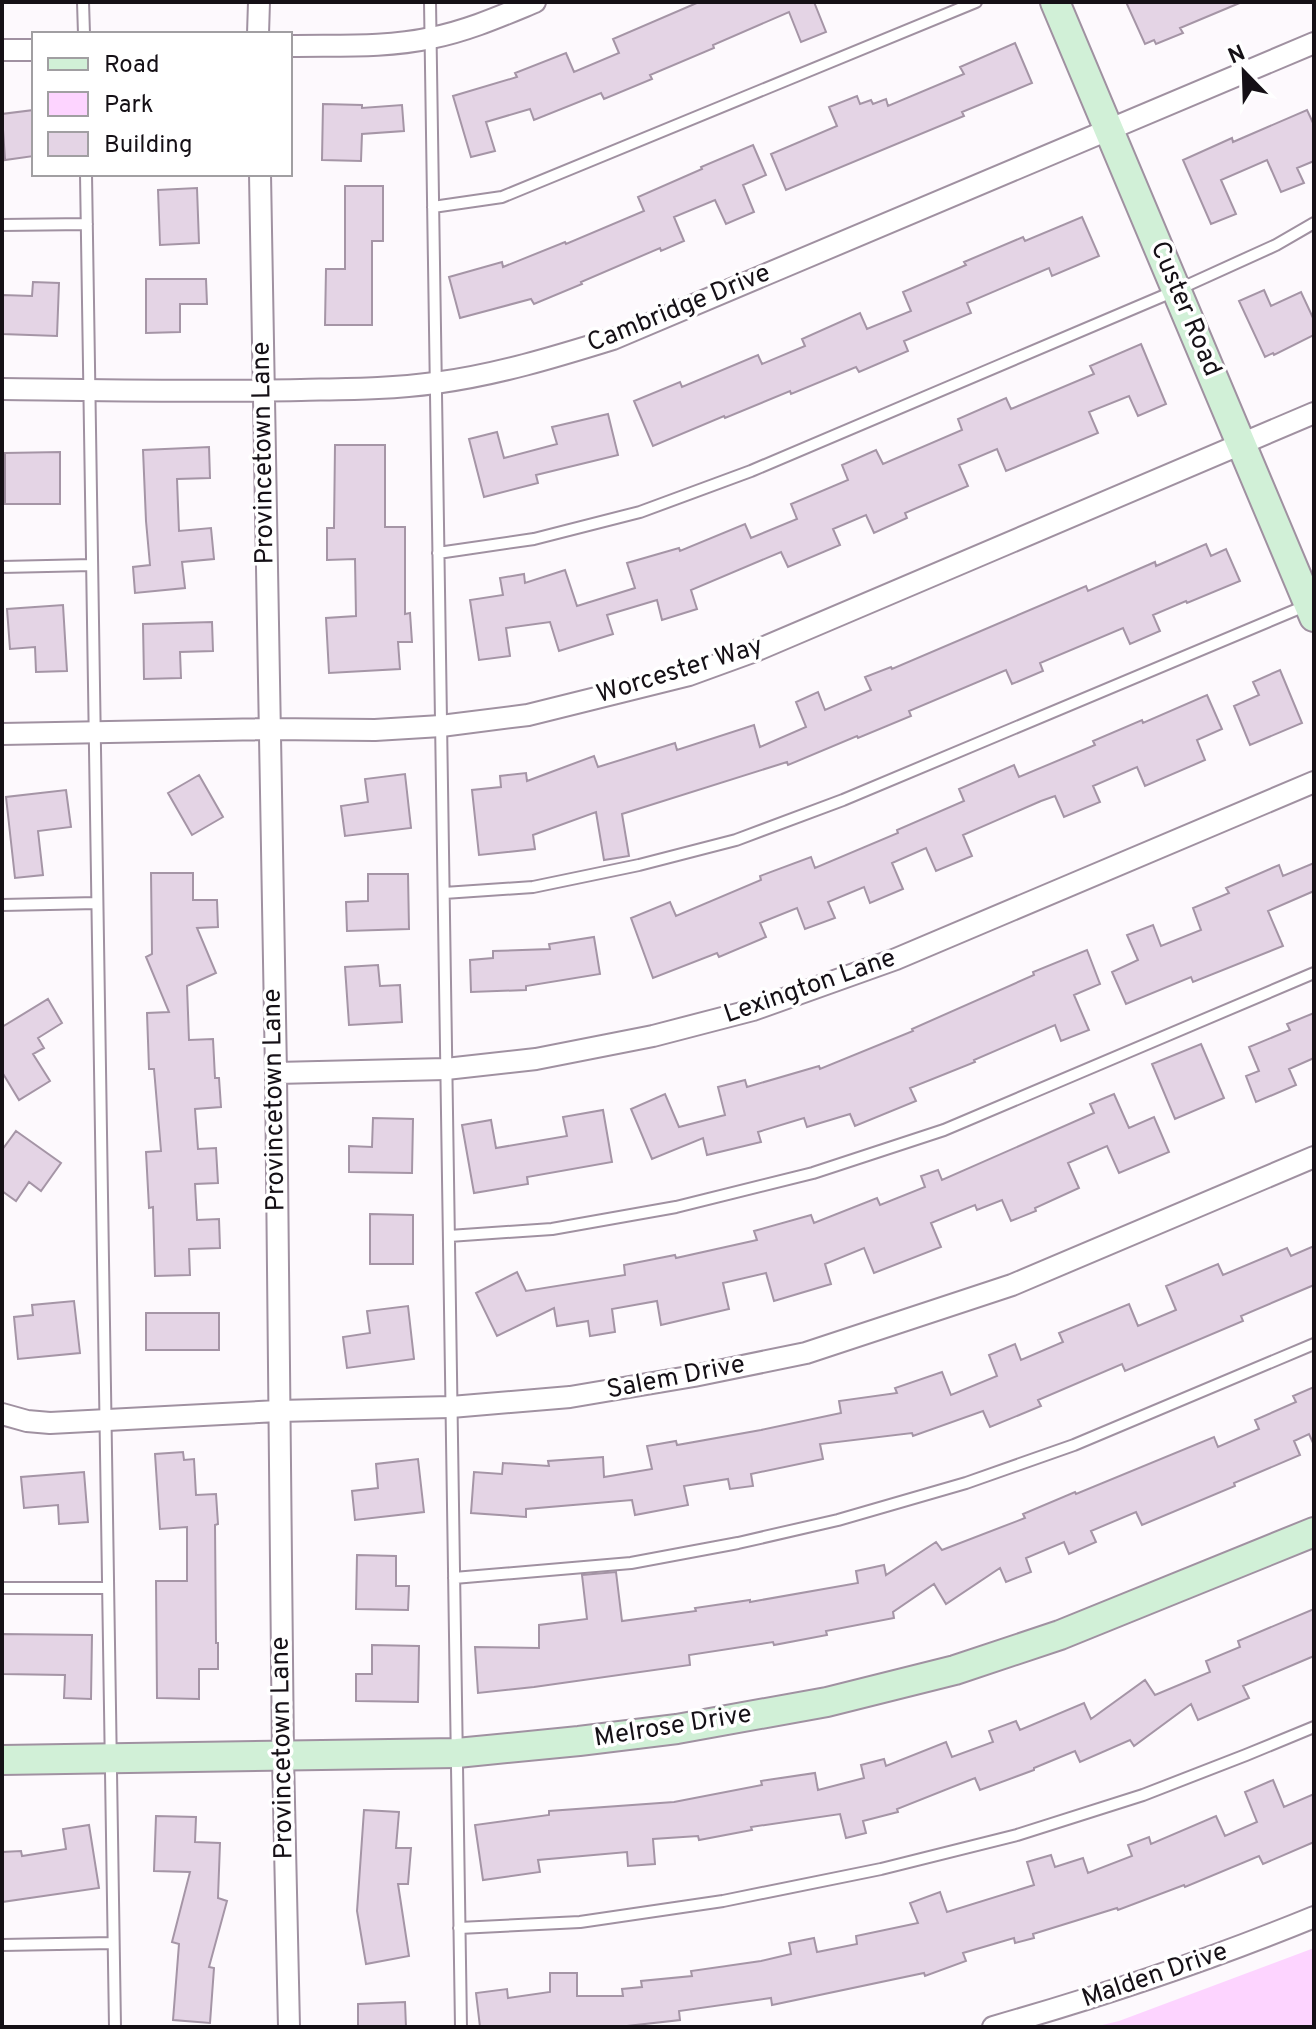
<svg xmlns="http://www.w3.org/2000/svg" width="1316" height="2029" font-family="Overpass,sans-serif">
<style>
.green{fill:#fdd4ff}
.building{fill:#e4d4e5;stroke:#a595a6;stroke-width:2}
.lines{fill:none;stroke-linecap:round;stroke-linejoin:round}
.lane-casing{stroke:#a091a1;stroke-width:14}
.street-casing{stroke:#a091a1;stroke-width:24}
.secondary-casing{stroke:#a091a1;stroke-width:32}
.lane{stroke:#fff;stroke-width:10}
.street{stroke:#fff;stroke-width:20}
.secondary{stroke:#d1f0d7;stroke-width:28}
.labels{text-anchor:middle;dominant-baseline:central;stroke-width:7;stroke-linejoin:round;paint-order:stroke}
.street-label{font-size:26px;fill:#151016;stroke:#fff}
</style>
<rect width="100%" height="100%" fill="#fdf9fd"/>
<!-- green -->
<path class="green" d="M1314,1948V2027H1094L1119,2021Z"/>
<!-- building -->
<path class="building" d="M699,2H814L826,32L801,42L789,12L713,45L714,48L650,75L652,79L604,99L601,93L534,120L530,109L486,122L495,151L471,157L453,96L517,77L515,73L566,53L574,72L619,53L613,39Z
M1126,2H1242L1180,28L1183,33L1156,44L1154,40L1145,44Z
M1015,43L1032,83L962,112L964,116L786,190L771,154L837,126L829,107L857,96L860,104L871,100L873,104L886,99L888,106L964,74L960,67Z
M323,104L362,105V108L402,105L404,131L362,134L361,161L322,160Z
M34,110V156L5,160L2,114Z
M1307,110L1314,125V161L1297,168L1304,183L1281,192L1267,160L1221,180L1236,214L1211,224L1183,160L1232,138L1233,142Z
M753,145L766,175L743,185L754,212L726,224L715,200L674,217L684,241L661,251L660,248L581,282L582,284L534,304L531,299L460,318L449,277L502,262L503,267L565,242L566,244L644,211L638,197L702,169L701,167Z
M345,186H383V241H372V325H325L326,269H345Z
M197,188L199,243L160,245L158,190Z
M1082,217L1099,256L1052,276L1049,268L967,303L971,313L904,341L908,351L859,372L856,367L791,394L790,391L725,418L724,416L653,446L634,401L680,382L682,387L758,355L762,364L805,346L802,339L860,313L867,329L911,311L903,292L966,265L964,262L1023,237L1025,241Z
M146,279H206L207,304H180V332L146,333Z
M33,282L59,283L57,336L2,334L3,295L32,296Z
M1264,290L1271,306L1301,292L1314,320V335L1274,355L1273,353L1265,357L1239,301Z
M1141,344L1166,404L1138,416L1129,396L1089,412L1098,433L1006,471L997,449L959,465L968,486L905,513L907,518L874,533L866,515L833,529L840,545L788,567L781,552L691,590L697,609L662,620L657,600L607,615L613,634L559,651L550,622L506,628L510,656L479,660L470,600L503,595L500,578L524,574L525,583L565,570L577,606L635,588L627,563L679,548L680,551L745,524L751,538L797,519L791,504L848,480L842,465L876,450L883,464L962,430L958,419L1006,398L1011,409L1094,374L1090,366Z
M608,414L618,455L536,475L538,483L484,497L469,439L497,432L504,458L557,444L552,427Z
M335,445H385V527H405V614L410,613L412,642H398L400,669L329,673L326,618L356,616L355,559L327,560V528H334Z
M209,447L210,478L177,479L179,531L211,528L214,559L182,562L185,588L135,593L133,567L150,565L146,521L143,450Z
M60,452V504H5V453Z
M1206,544L1211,556L1226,549L1240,581L1187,603L1186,601L1153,615L1160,631L1130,644L1123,628L1040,663L1043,671L1012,684L1006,670L909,711L911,716L858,738L857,736L788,765L787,762L622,814L629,856L604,860L596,812L533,835L535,849L479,855L472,790L501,787L500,776L526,773L527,781L594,756L598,767L675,743L677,750L754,725L760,747L806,727L796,702L818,692L825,710L871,690L865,677L891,667L892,669L1086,586L1088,591L1155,562L1156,566Z
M63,605L67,671L36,672L35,647L10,649L7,609Z
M212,622L213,651L180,652L181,678L144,679L143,624Z
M1280,670L1302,723L1250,745L1234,706L1259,695L1253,682Z
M1207,695L1222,729L1197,740L1205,760L1145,786L1137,767L1093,786L1100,802L1064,817L1055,796L1041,801L963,835L972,856L936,871L926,848L892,863L903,889L870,903L864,887L828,902L835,918L805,929L797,908L760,923L766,937L719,957L717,953L653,978L631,918L670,902L676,916L761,880L760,876L811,857L815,868L898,833L897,830L964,801L959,789L1014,765L1019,777L1095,745L1093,741L1142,720L1143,723Z
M405,774L411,828L345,836L341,806L368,802L365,779Z
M199,775L223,817L192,835L168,793Z
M66,790L71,827L38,831L43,875L15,878L6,797Z
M1314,863V891L1268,911L1283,946L1193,982L1191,977L1126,1004L1112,972L1138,960L1127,935L1153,925L1161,946L1201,930L1193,908L1229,893L1226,888L1279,865L1283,876Z
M151,873H193V900H217L218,927L197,928L216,973L187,986L189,1040L213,1039L215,1078H219L221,1107L195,1109L198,1149L216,1148L218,1183L195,1184L197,1220L219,1219L220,1248L189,1249L190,1275L155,1276L153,1207L149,1208L146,1152L161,1151L154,1069H149L147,1013L169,1012L146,957L152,954Z
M368,874H408L409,929L347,931L346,902L368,901Z
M594,937L600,974L526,986V990L471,992L470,960L493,958V951L550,949L549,944Z
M1087,950L1100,984L1074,995L1089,1030L1061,1041L1055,1025L974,1060L975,1062L910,1088L916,1101L855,1126L850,1114L807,1127L804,1118L758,1132L761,1142L707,1155L703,1138L652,1159L631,1109L665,1094L679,1127L725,1115L718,1087L745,1080L747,1087L819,1066L820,1069L913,1031L912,1029L1034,975L1033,972Z
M378,965L380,986L400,985L402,1022L349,1025L345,967Z
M48,999L62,1023L38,1038L44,1048L33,1054L50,1081L19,1100L2,1072V1027Z
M1314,1013V1058L1289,1069L1296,1085L1256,1102L1246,1076L1259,1071L1249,1047L1290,1030L1287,1024Z
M1201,1044L1224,1098L1175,1119L1152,1064Z
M1114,1094L1129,1128L1154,1117L1169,1152L1119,1173L1107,1146L1068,1163L1079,1188L1035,1208L1036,1211L1011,1221L1002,1200L977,1210L975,1205L931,1223L941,1247L874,1273L864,1248L825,1264L831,1284L774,1301L766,1273L723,1283L729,1309L661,1325L657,1301L612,1309L615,1332L590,1336L588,1321L557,1326L554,1308L497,1336L476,1293L517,1272L526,1291L625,1275L624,1265L675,1255L676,1258L757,1240L754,1231L811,1215L814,1223L877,1198L880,1205L925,1187L921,1176L938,1170L942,1180L1094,1113L1090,1104Z
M603,1110L612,1162L527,1177L528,1184L474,1193L462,1125L491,1120L496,1148L567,1136L563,1117Z
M373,1118L413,1119L412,1173L349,1172V1146L372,1147Z
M16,1131L61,1163L41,1191L29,1182L16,1201L2,1191V1150Z
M370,1214L413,1215V1264H370Z
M1314,1246V1285L1241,1316L1243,1321L1125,1371L1122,1364L1038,1400L1041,1406L990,1427L983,1411L913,1436L912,1433L820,1444L823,1459L751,1474L753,1486L730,1489L728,1479L684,1486L688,1505L635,1515L632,1500L526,1509V1517L471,1513L474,1472L502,1474L503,1463L549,1466L548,1461L603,1457L604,1477L652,1469L647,1446L676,1441L677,1445L761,1430L841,1413L839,1401L897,1393L895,1388L942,1372L951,1395L997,1376L989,1355L1015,1344L1021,1360L1063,1342L1059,1333L1129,1304L1138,1326L1176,1310L1166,1286L1218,1264L1223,1275L1287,1248L1291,1256Z
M74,1301L80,1353L18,1359L14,1317L33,1315L32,1305Z
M408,1306L414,1359L347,1368L343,1337L370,1333L367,1311Z
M146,1313H219V1350H146Z
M1314,1387V1445L1309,1434L1294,1441L1300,1455L1234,1483L1235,1486L1142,1525L1136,1512L1091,1531L1096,1542L1069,1554L1064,1542L1026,1558L1031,1572L1006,1582L1000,1568L946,1604L934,1584L893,1612L894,1618L826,1631L827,1635L774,1645L773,1642L689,1655L690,1665L534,1687L478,1693L475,1647L539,1648V1625L587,1619L582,1575L616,1572L622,1621L696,1611L695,1608L750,1600V1602L858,1583L856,1571L884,1565L886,1575L936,1542L942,1550L1025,1518L1023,1514L1075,1492L1076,1494L1214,1437L1218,1447L1259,1429L1255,1420L1296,1402L1293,1396Z
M183,1452L184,1460L194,1459L196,1495L216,1494L218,1524L215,1525L216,1643H218V1669H199V1699L157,1698L156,1581H187V1527L160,1529L155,1454Z
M418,1459L424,1512L355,1520L352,1491L378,1488L376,1464Z
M84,1472L88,1522L59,1524L58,1505L24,1508L21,1477Z
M357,1555L396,1556V1586H409L408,1610L356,1609Z
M1314,1609V1656L1243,1686L1249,1698L1198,1720L1191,1704L1134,1746L1130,1740L1080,1762L1075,1751L1034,1768V1770L980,1790L975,1778L897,1809L898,1812L863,1821L866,1833L846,1838L840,1814L751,1827L752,1830L699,1840L698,1836L653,1839L655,1864L628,1866L627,1852L538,1860L540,1872L483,1880L475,1825L549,1815V1811L674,1802L762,1785L761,1781L815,1773L818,1790L864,1778L861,1765L884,1759L886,1766L946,1742L952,1757L993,1742L989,1731L1016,1721L1020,1730L1084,1703L1091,1719L1145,1680L1155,1695L1210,1672L1206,1661L1240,1647L1238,1641Z
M2,1634L92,1635L91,1699L64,1698L65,1675L2,1674Z
M372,1645L419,1646L418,1702L356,1701V1674H372Z
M1273,1780L1284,1807L1314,1794V1842L1263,1864L1259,1856L1185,1887L1184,1885L1118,1910L1117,1908L1033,1934L1034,1938L1015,1943L1014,1938L963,1953L966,1961L925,1976L924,1973L772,2005L771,1998L679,2011L680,2020L618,2027H480L476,1993L507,1989L508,1998L550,1992V1973H577V1996H623L622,1989L642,1987L641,1981L692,1976L691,1971L761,1961L791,1954L789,1943L814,1938L817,1952L857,1944L856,1936L918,1923L910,1903L940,1892L947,1912L1034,1885L1027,1862L1051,1855L1055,1867L1083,1858L1088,1873L1132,1856L1128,1845L1149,1837L1151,1844L1216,1816L1225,1836L1257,1822L1245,1792Z
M364,1810L399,1812L396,1848H411L408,1884H398L409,1956L366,1964L357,1911Z
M156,1816L196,1817L195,1842L220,1843L218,1898L227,1901L209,1967L214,1968L210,2023L173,2020L179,1944L172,1942L190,1872L154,1871Z
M89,1825L99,1888L2,1902V1852L21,1851L22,1856L66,1849L63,1829Z
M405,2002L406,2027H358V2004Z"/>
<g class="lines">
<!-- lane casing -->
<g class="lane-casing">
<path id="lane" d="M83,2L84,34
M430,2L461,2027
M86,174L115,2027
M433,207L502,197L976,2
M2,225L87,224
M438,553L534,539L640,512L751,471L1177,290L1276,245L1314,223
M2,567L92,565
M444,893L533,887L639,865L736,840L843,800L1305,606
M2,905L97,903
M449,1236L552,1229L676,1207L813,1173L944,1130L1314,973
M454,1578L631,1563L738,1543L838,1520L966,1483L1074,1445L1314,1344
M2,1588H108
M459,1928L580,1922L723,1901L881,1869L1017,1835L1143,1795L1246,1755L1314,1727
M2,1945L113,1943"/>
</g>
<!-- street casing -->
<g class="street-casing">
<path id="street" d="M258,34L259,2
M290,46C337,45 385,48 431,38C467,31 501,16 535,2
M2,50H34
M260,174L276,1073L283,1757L289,2027
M2,389C102,390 202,392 301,390C346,389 391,389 435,383C496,375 555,357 613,339L1314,43
M2,734L269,729L375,730L441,726L528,715L689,675L755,651L1314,413
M276,1073L446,1069L536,1059L653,1036L753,1010L896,959L1314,782
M2,1414L27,1421L50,1423L278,1411L451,1407L570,1397L694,1376L806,1353L1012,1285L1314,1157
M993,2027C1102,1996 1209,1960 1314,1917"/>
</g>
<!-- secondary casing -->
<g class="secondary-casing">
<path id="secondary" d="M1055,2L1314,617
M2,1760L457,1753L579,1741L677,1729L827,1702L955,1670L1060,1635L1314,1532"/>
</g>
<!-- lane -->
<use href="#lane" class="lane"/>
<!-- street -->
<use href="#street" class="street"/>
<!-- secondary -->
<use href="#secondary" class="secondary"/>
</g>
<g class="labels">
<!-- street labels -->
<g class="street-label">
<text transform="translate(679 309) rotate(-22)">Cambridge Drive</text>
<text transform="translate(1185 309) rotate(67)">Custer Road</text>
<text transform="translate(264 453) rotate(-91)">Provincetown Lane</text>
<text transform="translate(680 671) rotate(-17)">Worcester Way</text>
<text transform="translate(810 987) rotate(-19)">Lexington Lane</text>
<text transform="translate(275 1100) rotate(-91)">Provincetown Lane</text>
<text transform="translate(676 1378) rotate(-11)">Salem Drive</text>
<text transform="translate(673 1727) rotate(-9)">Melrose Drive</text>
<text transform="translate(283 1748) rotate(-91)">Provincetown Lane</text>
<text transform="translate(1155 1976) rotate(-19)">Malden Drive</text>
</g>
</g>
<!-- border -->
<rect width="1316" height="2029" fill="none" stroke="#151016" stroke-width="8"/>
<!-- legend -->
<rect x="32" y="32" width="260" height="144" fill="#ffffff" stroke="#a19fa2" stroke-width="2"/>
<rect x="48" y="58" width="40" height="12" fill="#d1f0d7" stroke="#a19fa2" stroke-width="2"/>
<text x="104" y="72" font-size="24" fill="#151016">Road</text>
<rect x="48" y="92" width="40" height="24" fill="#fdd4ff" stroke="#a19fa2" stroke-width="2"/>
<text x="104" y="112" font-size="24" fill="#151016">Park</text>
<rect x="48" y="132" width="40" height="24" fill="#e4d4e5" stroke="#a19fa2" stroke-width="2"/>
<text x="104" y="152" font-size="24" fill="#151016">Building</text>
<!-- north arrow -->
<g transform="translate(1244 72) rotate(337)" stroke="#ffffff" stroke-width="6" paint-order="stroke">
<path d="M0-6L14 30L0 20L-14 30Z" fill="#151016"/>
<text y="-12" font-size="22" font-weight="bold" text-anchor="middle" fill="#151016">N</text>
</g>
</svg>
